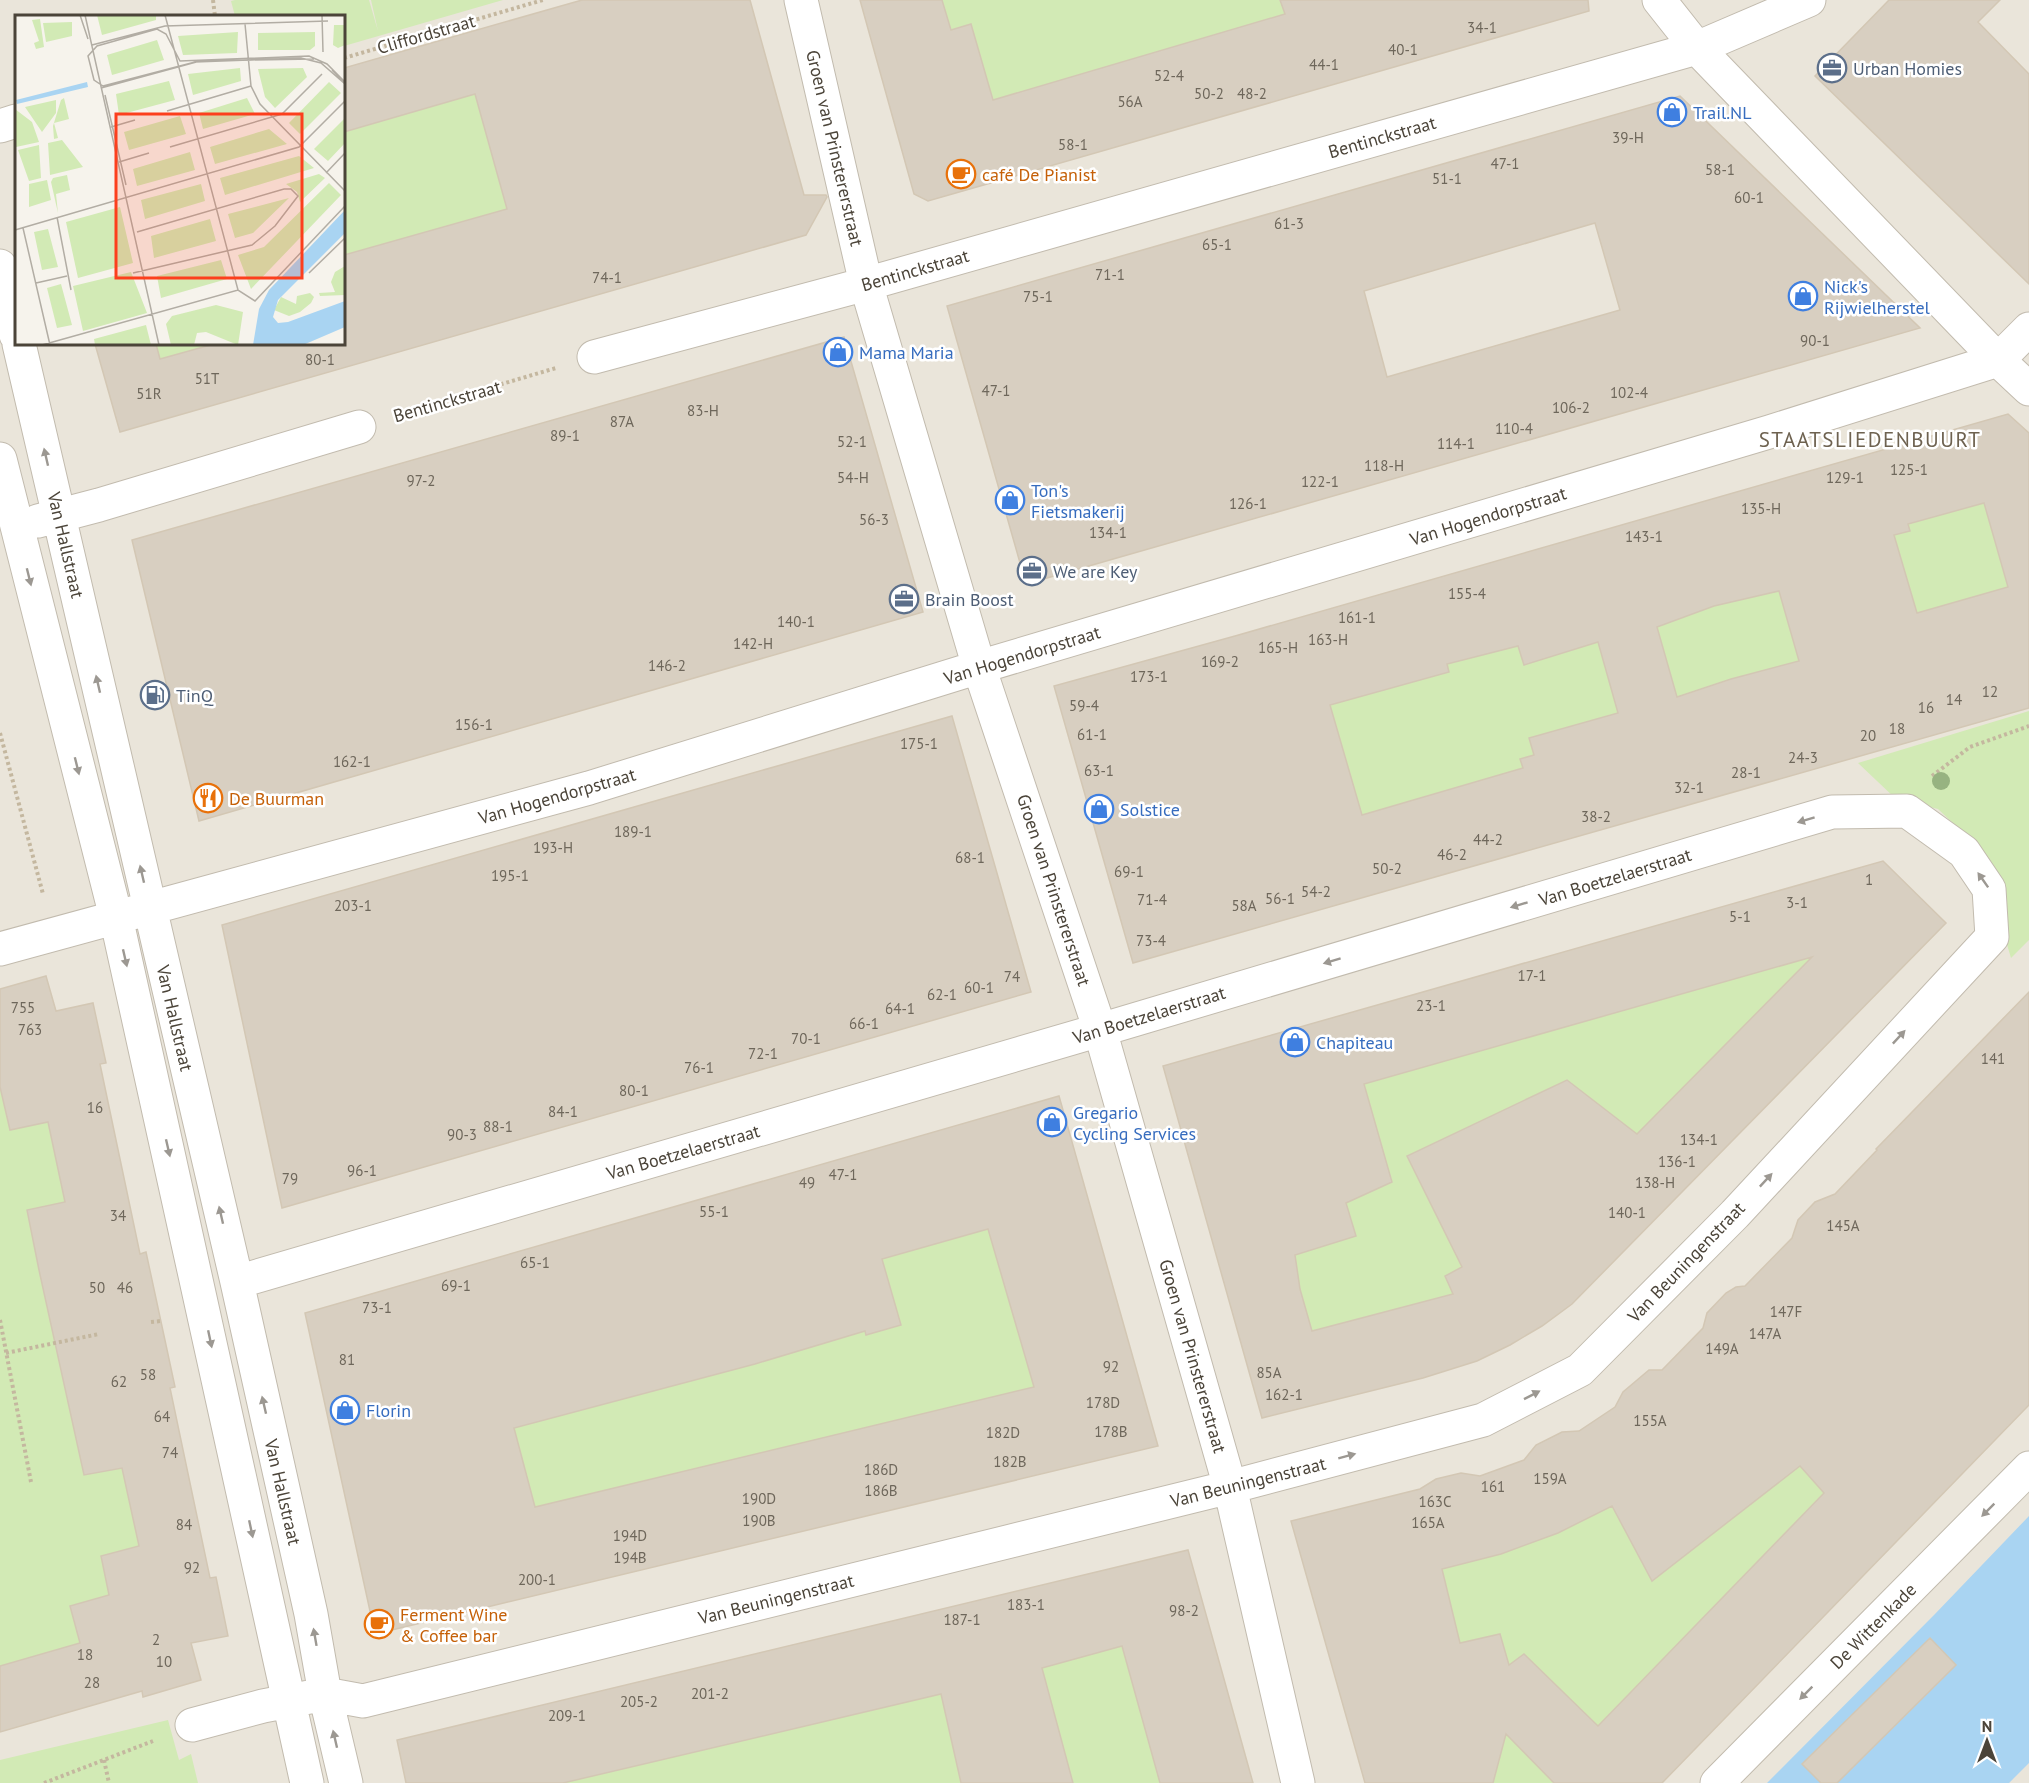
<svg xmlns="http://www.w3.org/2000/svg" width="2029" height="1783" font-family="'PT Sans',sans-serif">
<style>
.residential{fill:#eae5da;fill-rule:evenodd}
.green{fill:#d2eab5}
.water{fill:#a9d4f2}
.building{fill:#d8cfc1;stroke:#d3c7b4;stroke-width:1.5;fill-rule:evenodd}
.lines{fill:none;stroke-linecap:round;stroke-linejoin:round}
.minor-casing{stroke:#c2bbae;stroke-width:35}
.path{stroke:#c4b79f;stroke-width:4;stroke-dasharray:3 3;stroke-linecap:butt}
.minor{stroke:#fff;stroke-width:33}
.tree{fill:#97b381}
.oneway{fill:#9c9892}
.labels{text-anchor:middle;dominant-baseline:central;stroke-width:5;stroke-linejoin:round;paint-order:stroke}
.number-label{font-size:15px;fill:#6e675b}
.street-label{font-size:18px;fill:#4b4439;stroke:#fff}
.service-label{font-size:18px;fill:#4e5e75;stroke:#fff;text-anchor:start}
.shop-label{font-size:18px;fill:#366cbe;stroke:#fff;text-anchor:start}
.food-label{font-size:18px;fill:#c56008;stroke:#fff;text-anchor:start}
.quarter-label{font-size:21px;letter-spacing:1.5px;fill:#6e6250;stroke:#fff}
.inset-road{fill:none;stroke:#b2ada4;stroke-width:1.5}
.view{fill:#fc3f1d;fill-opacity:0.15;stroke:#fc3f1d;stroke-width:3}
.inset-edge{fill:none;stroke:#4b4439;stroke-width:3}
</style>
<rect width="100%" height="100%" fill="#f6f3ec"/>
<!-- residential -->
<path class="residential" d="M0,0H2029V1783H0ZM16,16H344V344H16Z"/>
<!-- green -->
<path class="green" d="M235,0H369L378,31L371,0H503L344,46V16H235L231,1Z
M909,0H1521L952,161Z
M703,20L762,219L344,331V121Z
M132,344H297L142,385Z
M2001,453L2029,629L1192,882L1139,697Z
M2029,711V940L2011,958L1978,847L1938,809L1896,799L1858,763Z
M1888,911L1493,1294L1304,1351L1228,1089Z
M45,1007L184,1615L0,1667V1021Z
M1022,1142L1089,1378L417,1563L380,1326Z
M2029,1324L1586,1783H1410L1335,1534Z
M1148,1586L1210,1783H460Z
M168,1720L179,1760L191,1754L198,1783H0V1760Z"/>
<!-- water -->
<path class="water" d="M2029,1516V1763L2009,1783H1767L1935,1614Z"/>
<!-- building -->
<path class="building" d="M582,0H750L804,195H826L827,197L806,235L120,432L95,344H156L160,359L214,344H344V255L507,209L475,94L344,132V68Z
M860,0H942L951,30L971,24L993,100L1285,14L1280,0H1588L1589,11L928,201L914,194Z
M1889,0H2000L1978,22L2029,74V284L1815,76Z
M1680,96L1920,328L1026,584L947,306ZM1595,223L1620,310L1387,377L1364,291Z
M844,337L923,612L199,821L132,540Z
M2008,414L2029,433V708L1133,963L1054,686L1235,636ZM1984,503L2008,587L1917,613L1894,535L1910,531L1908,524ZM1779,591L1799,661L1731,679L1677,697L1657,627L1714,606ZM1598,642L1618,713L1529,738L1534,755L1520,759L1523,768L1362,815L1330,705L1449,672L1447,664L1518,646L1524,665Z
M952,716L1031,992L282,1208L222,925Z
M1883,861L1946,923L1572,1304L1542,1326L1510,1345L1477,1361L1423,1378L1262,1418L1163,1066ZM1812,957L1637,1134L1567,1080L1407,1156L1462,1267L1445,1276L1453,1294L1312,1331L1300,1289L1295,1255L1356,1236L1346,1203L1392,1182L1364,1084Z
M46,976L56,1011L93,1003L106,1063L100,1064L140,1254L146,1252L166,1345L175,1387L170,1388L210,1578L216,1577L228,1636L191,1643L201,1680L143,1697L142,1691L0,1732V1666L80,1643L70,1606L109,1595L101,1556L139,1546L122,1468L84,1475L39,1270L27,1210L65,1202L48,1122L10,1130L0,1087V989Z
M2029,992V1405L1662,1783H1554L1506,1734L1493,1783H1365L1291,1521L1420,1489L1436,1479L1461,1473L1480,1476L1524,1460L1536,1445L1562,1432L1579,1431L1615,1407L1623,1392L1649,1370H1662L1703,1328L1707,1313L1726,1293L1736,1287L1745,1286L1792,1238L1798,1220L1815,1202L1835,1194L1877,1150L1876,1149ZM1800,1466L1824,1493L1598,1726L1524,1654L1509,1665L1500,1634L1460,1643L1442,1569L1501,1554L1558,1533L1612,1506L1652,1581Z
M1059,1096L1158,1446L375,1634L305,1313ZM988,1229L1034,1387L535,1507L514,1428L755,1364L865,1331L866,1335L901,1325L882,1259Z
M1188,1550L1253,1783H1160L1122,1646L1042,1668L1073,1783H961L941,1694L563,1783H406L397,1740Z
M1930,1638L1956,1665L1837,1783H1821L1802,1764Z"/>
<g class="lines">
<!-- minor casing -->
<g class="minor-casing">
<path id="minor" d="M801,0L866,284L979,667L1100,1030L1230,1487L1298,1783
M1659,0L1697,48L1998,360L2029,389
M0,126L16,121
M0,266L16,335
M19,344L237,1282L311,1614L325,1694L346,1783
M594,357L866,284L1697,48L1809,0
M0,459L116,917L307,1783
M38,521L99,505L359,427
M0,949L589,788L979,667L1769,432L1998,360L2029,329
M192,1725L263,1706L325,1694L363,1701L1230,1487L1483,1420L1580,1370L1735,1214L1992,937L1989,889L1964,852L1907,811L1832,812L1100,1030L237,1282
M1717,1783L2029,1468"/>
</g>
<!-- path -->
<path class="path" d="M213,0L215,16
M344,58L543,0
M397,415L556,368
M0,733L43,894
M1932,776L1970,747L2029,726
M0,1320L31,1482
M151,1322L161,1321
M6,1353L99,1334
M104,1760L109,1783
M44,1783L153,1741"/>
<!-- minor -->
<use href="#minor" class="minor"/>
</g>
<!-- trees -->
<circle class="tree" cx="1941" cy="781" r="9"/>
<!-- one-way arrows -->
<defs><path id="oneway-solid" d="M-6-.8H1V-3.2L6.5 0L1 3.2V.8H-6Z" transform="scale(1.5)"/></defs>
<g class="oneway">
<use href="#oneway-solid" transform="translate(46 457) rotate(-103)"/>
<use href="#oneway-solid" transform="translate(29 577) rotate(76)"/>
<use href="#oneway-solid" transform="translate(98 684) rotate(-103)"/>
<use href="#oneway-solid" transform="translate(77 766) rotate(76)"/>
<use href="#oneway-solid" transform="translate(1806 820) rotate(163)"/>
<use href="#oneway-solid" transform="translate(142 874) rotate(-103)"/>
<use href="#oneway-solid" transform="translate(1983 880) rotate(-125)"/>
<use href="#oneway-solid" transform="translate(1519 905) rotate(163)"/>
<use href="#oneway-solid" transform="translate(125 958) rotate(77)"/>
<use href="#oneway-solid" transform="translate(1332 961) rotate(163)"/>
<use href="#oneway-solid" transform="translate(1899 1037) rotate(-47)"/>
<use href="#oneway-solid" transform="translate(168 1148) rotate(77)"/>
<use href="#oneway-solid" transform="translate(1766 1180) rotate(-47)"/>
<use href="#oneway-solid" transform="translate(221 1215) rotate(-103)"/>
<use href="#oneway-solid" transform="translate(210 1339) rotate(78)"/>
<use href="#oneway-solid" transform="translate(1532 1395) rotate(-27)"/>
<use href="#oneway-solid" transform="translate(264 1405) rotate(-103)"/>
<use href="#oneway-solid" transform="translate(1347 1456) rotate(-15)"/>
<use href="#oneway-solid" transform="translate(1988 1510) rotate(135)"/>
<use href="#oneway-solid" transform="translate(251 1529) rotate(78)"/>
<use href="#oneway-solid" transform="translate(315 1637) rotate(-100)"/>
<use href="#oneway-solid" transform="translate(1806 1693) rotate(135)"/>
<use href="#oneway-solid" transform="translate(335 1739) rotate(-103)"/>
</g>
<!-- icons -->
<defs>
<g id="office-ring" transform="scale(1.5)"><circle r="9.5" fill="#fff" stroke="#5c6f8a" stroke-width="1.5"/><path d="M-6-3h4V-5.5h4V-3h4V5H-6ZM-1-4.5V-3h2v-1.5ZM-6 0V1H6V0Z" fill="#5c6f8a"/></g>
<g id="shop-ring" transform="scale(1.5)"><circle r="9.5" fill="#fff" stroke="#3f7fe0" stroke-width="1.5"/><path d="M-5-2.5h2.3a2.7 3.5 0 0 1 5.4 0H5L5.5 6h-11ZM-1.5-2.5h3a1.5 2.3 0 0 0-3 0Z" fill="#3f7fe0"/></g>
<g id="cafe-ring" transform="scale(1.5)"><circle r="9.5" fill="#fff" stroke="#e8710a" stroke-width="1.5"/><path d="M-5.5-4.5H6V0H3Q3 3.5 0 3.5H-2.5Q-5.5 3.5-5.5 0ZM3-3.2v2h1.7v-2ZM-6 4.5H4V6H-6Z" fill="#e8710a"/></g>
<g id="fuel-ring" transform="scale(1.5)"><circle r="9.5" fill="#fff" stroke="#5c6f8a" stroke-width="1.5"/><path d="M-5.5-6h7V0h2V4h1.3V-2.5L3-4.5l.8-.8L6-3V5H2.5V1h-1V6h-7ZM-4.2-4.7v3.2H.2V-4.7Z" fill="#5c6f8a"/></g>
<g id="restaurant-ring" transform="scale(1.5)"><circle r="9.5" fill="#fff" stroke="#e8710a" stroke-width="1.5"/><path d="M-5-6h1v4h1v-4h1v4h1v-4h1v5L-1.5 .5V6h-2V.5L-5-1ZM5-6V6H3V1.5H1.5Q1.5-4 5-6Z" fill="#e8710a"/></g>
</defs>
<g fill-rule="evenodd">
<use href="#office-ring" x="1832" y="68"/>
<use href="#shop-ring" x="1672" y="112"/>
<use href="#cafe-ring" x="961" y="174"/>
<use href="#shop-ring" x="1803" y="296"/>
<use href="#shop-ring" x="838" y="352"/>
<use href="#shop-ring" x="1010" y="500"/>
<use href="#office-ring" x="1032" y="571"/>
<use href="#office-ring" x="904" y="599"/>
<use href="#fuel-ring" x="155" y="695"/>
<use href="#restaurant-ring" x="208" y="798"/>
<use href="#shop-ring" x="1099" y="809"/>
<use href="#shop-ring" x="1295" y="1042"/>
<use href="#shop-ring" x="1052" y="1122"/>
<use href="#shop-ring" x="345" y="1410"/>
<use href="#cafe-ring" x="379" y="1624"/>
</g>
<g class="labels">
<!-- number labels -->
<g class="number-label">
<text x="1482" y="27">34-1</text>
<text x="1403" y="49">40-1</text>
<text x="1324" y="64">44-1</text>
<text x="1169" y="75">52-4</text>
<text x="1209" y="93">50-2</text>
<text x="1252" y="93">48-2</text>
<text x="1130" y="101">56A</text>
<text x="1628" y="137">39-H</text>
<text x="1073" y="144">58-1</text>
<text x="1505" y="163">47-1</text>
<text x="1720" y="169">58-1</text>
<text x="1447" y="178">51-1</text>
<text x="1749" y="197">60-1</text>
<text x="1289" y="223">61-3</text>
<text x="1217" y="244">65-1</text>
<text x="1110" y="274">71-1</text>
<text x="607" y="277">74-1</text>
<text x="1038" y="296">75-1</text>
<text x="1815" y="340">90-1</text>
<text x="320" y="359">80-1</text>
<text x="207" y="378">51T</text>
<text x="996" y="390">47-1</text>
<text x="1629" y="392">102-4</text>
<text x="149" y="393">51R</text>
<text x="1571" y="407">106-2</text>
<text x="703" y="410">83-H</text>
<text x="622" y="421">87A</text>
<text x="1514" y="428">110-4</text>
<text x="565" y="435">89-1</text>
<text x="852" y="441">52-1</text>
<text x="1456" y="443">114-1</text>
<text x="1384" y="465">118-H</text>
<text x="1909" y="469">125-1</text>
<text x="853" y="477">54-H</text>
<text x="1845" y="477">129-1</text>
<text x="421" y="480">97-2</text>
<text x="1320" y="481">122-1</text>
<text x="1248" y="503">126-1</text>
<text x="1761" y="508">135-H</text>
<text x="874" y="519">56-3</text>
<text x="1108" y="532">134-1</text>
<text x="1644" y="536">143-1</text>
<text x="1467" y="593">155-4</text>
<text x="1357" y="617">161-1</text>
<text x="796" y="621">140-1</text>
<text x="1328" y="639">163-H</text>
<text x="753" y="643">142-H</text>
<text x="1278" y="647">165-H</text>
<text x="1220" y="661">169-2</text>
<text x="667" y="665">146-2</text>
<text x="1149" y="676">173-1</text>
<text x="1990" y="691">12</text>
<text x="1954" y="699">14</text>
<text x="1084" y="705">59-4</text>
<text x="1926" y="707">16</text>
<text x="474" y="724">156-1</text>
<text x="1897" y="728">18</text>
<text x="1092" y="734">61-1</text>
<text x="1868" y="735">20</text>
<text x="919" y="743">175-1</text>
<text x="1803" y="757">24-3</text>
<text x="352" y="761">162-1</text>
<text x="1099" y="770">63-1</text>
<text x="1746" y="772">28-1</text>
<text x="1689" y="787">32-1</text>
<text x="1596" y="816">38-2</text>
<text x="633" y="831">189-1</text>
<text x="1488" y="839">44-2</text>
<text x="553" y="847">193-H</text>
<text x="1452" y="854">46-2</text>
<text x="970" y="857">68-1</text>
<text x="1387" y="868">50-2</text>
<text x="1129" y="871">69-1</text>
<text x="510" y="875">195-1</text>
<text x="1869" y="879">1</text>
<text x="1316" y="891">54-2</text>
<text x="1280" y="898">56-1</text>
<text x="1152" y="899">71-4</text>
<text x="1797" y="902">3-1</text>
<text x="353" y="905">203-1</text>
<text x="1244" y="905">58A</text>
<text x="1740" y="916">5-1</text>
<text x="1151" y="940">73-4</text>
<text x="1532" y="975">17-1</text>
<text x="1012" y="976">74</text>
<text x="979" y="987">60-1</text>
<text x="942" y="994">62-1</text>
<text x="1431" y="1005">23-1</text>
<text x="23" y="1007">755</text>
<text x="900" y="1008">64-1</text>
<text x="864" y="1023">66-1</text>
<text x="30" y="1029">763</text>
<text x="806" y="1038">70-1</text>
<text x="763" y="1053">72-1</text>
<text x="1993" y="1058">141</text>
<text x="699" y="1067">76-1</text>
<text x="634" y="1090">80-1</text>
<text x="95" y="1107">16</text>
<text x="563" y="1111">84-1</text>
<text x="498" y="1126">88-1</text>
<text x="462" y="1134">90-3</text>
<text x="1699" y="1139">134-1</text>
<text x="1677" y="1161">136-1</text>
<text x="362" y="1170">96-1</text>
<text x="843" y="1174">47-1</text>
<text x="290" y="1178">79</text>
<text x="807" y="1182">49</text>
<text x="1655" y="1182">138-H</text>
<text x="714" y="1211">55-1</text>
<text x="1627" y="1212">140-1</text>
<text x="118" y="1215">34</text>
<text x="1843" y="1225">145A</text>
<text x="535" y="1262">65-1</text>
<text x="456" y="1285">69-1</text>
<text x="97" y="1287">50</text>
<text x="125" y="1287">46</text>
<text x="377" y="1307">73-1</text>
<text x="1786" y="1311">147F</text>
<text x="1765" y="1333">147A</text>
<text x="1722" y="1348">149A</text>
<text x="347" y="1359">81</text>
<text x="1111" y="1366">92</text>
<text x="1269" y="1372">85A</text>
<text x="148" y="1374">58</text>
<text x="119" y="1381">62</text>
<text x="1284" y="1394">162-1</text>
<text x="1103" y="1402">178D</text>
<text x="162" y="1416">64</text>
<text x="1650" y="1420">155A</text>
<text x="1111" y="1431">178B</text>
<text x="1003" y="1432">182D</text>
<text x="170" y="1452">74</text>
<text x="1010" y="1461">182B</text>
<text x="881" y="1469">186D</text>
<text x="1550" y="1478">159A</text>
<text x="1493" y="1486">161</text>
<text x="881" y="1490">186B</text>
<text x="759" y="1498">190D</text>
<text x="1435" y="1501">163C</text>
<text x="759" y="1520">190B</text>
<text x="1428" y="1522">165A</text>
<text x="184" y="1524">84</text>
<text x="630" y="1535">194D</text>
<text x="630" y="1557">194B</text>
<text x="192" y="1567">92</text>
<text x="537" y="1579">200-1</text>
<text x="1026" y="1604">183-1</text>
<text x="1184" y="1610">98-2</text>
<text x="962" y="1619">187-1</text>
<text x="156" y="1639">2</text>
<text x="85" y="1654">18</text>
<text x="164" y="1661">10</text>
<text x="92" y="1682">28</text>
<text x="710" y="1693">201-2</text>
<text x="639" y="1701">205-2</text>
<text x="567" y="1715">209-1</text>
</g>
<!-- street labels -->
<g class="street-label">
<text transform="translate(426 34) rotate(-16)">Cliffordstraat</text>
<text transform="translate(1382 137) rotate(-16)">Bentinckstraat</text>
<text transform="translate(835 148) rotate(77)">Groen van Prinstererstraat</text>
<text transform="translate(915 270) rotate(-16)">Bentinckstraat</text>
<text transform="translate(447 401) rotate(-16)">Bentinckstraat</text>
<text transform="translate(1488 516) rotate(-17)">Van Hogendorpstraat</text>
<text transform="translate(66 545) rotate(77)">Van Hallstraat</text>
<text transform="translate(1022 655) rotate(-17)">Van Hogendorpstraat</text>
<text transform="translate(557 796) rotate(-16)">Van Hogendorpstraat</text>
<text transform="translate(1615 877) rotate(-17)">Van Boetzelaerstraat</text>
<text transform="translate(1054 890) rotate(72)">Groen van Prinstererstraat</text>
<text transform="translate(1149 1015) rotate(-17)">Van Boetzelaerstraat</text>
<text transform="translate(175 1018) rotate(77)">Van Hallstraat</text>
<text transform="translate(683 1152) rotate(-16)">Van Boetzelaerstraat</text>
<text transform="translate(1686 1262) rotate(-46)">Van Beuningenstraat</text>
<text transform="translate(1193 1356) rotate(74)">Groen van Prinstererstraat</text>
<text transform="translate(1248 1482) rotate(-14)">Van Beuningenstraat</text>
<text transform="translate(283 1492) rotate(77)">Van Hallstraat</text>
<text transform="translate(776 1599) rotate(-14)">Van Beuningenstraat</text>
<text transform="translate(1873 1626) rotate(-45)">De Wittenkade</text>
</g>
<!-- service labels -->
<g class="service-label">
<text x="1853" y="68">Urban Homies</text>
<text x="1053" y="571">We are Key</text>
<text x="925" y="599">Brain Boost</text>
<text x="176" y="695">TinQ</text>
</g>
<!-- shop labels -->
<g class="shop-label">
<text x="1693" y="112">Trail.NL</text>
<text x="1824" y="286">Nick's<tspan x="1824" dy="21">Rijwielherstel</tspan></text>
<text x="859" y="352">Mama Maria</text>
<text x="1031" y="490">Ton's<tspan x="1031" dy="21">Fietsmakerij</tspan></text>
<text x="1120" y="809">Solstice</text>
<text x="1316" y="1042">Chapiteau</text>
<text x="1073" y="1112">Gregario<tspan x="1073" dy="21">Cycling Services</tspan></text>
<text x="366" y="1410">Florin</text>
</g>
<!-- food labels -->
<g class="food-label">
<text x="982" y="174">café De Pianist</text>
<text x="229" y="798">De Buurman</text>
<text x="400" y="1614">Ferment Wine<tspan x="400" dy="21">&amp; Coffee bar</tspan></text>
</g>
<!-- quarter labels -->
<g class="quarter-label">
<text x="1870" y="439">STAATSLIEDENBUURT</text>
</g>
</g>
<!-- overview -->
<g transform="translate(15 15)">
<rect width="330" height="330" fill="#f6f3ec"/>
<path d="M82,0H141V5L87,20ZM25,4L29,32L21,34L19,28L24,26L17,5ZM57,7V21L31,27L28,8ZM319,10H330V30L323,33L318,30ZM223,17L222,38L168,40L163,21ZM300,17V31L295,35H243V18ZM142,25L149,45L97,60L92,40ZM225,53L226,66L178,80L173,59ZM288,53L292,62L260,93L250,82L243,54ZM154,66L160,85L104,100L101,79ZM314,67L326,78L285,119L274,108ZM49,83L54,104L39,108L43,123L39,124L38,111L46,85ZM232,83L240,99L188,114L184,98ZM41,85V98L27,117L10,92ZM0,94L17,107L24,127L1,132ZM165,101L171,119L114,135L109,117ZM330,103V128L313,146L299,134ZM254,114L272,129L200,149L195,132ZM47,125L68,152L35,160L33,128ZM24,130L26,163L14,166L3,135ZM175,137L180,155L122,171L118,154ZM284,141L299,153L210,180L205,163ZM304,159L310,163L285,187L282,177L271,169ZM52,160L55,175L41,179L43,198L36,167L38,163ZM32,165L36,185L14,192V169ZM314,168L326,180L236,274L223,240L249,232ZM186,169L190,186L130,204L126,185ZM274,183L238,218L220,223L213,199ZM105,192L118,248L63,263L51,207ZM195,204L201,226L139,243L136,221ZM33,214L43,252L27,255L19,217ZM206,245L212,264L146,283L142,261ZM330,251V280L305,281L304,278L320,277L316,267L320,257ZM116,257L132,298L68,316L58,271ZM46,269L57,310L42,313L32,273ZM295,278L299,282L296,288L285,297L274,301L259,295L266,282L281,289L282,281ZM201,290L228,297L223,330L191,317L182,318L179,330H156L151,309L157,301ZM131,310L136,330H80L79,324Z" fill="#d2eab5"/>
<path d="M72,67L73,72L2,89L1,85ZM330,195V218L263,285L258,302L263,308L273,307L330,286V312L288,330H238L244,294L254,275Z" fill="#a9d4f2"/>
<path class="inset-road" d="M65,0L73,24M70,0L144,330M150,0L223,275M307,0L308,37M230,9L236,71L245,89L330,176M77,30L150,11L313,6M317,55L330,68M330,67L312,49L294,41L165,46L151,19L142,14L82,31L73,41L79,65L88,71L180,47L286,43L306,48L330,69M86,73L185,46L299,44M90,80L111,170M152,96L236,71M96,112L120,105M155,132L267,99L307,59M104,147L134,138M311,158L330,138M42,202L56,275M8,213L35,330M0,215L284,132L330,86M118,258L237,230L260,211L283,181L276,174H269L122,217M294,258L330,223M21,268L52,261M27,330L223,275L240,286L330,191"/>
<path class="view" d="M101,99H287V263H101Z"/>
<rect width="330" height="330" class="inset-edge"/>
</g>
<!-- north arrow -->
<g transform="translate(1987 1741)" stroke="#ffffff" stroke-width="4.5" paint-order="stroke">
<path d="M0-4.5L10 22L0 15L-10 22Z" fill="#4b4439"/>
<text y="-9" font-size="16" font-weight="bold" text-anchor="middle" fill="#4b4439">N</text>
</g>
</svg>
